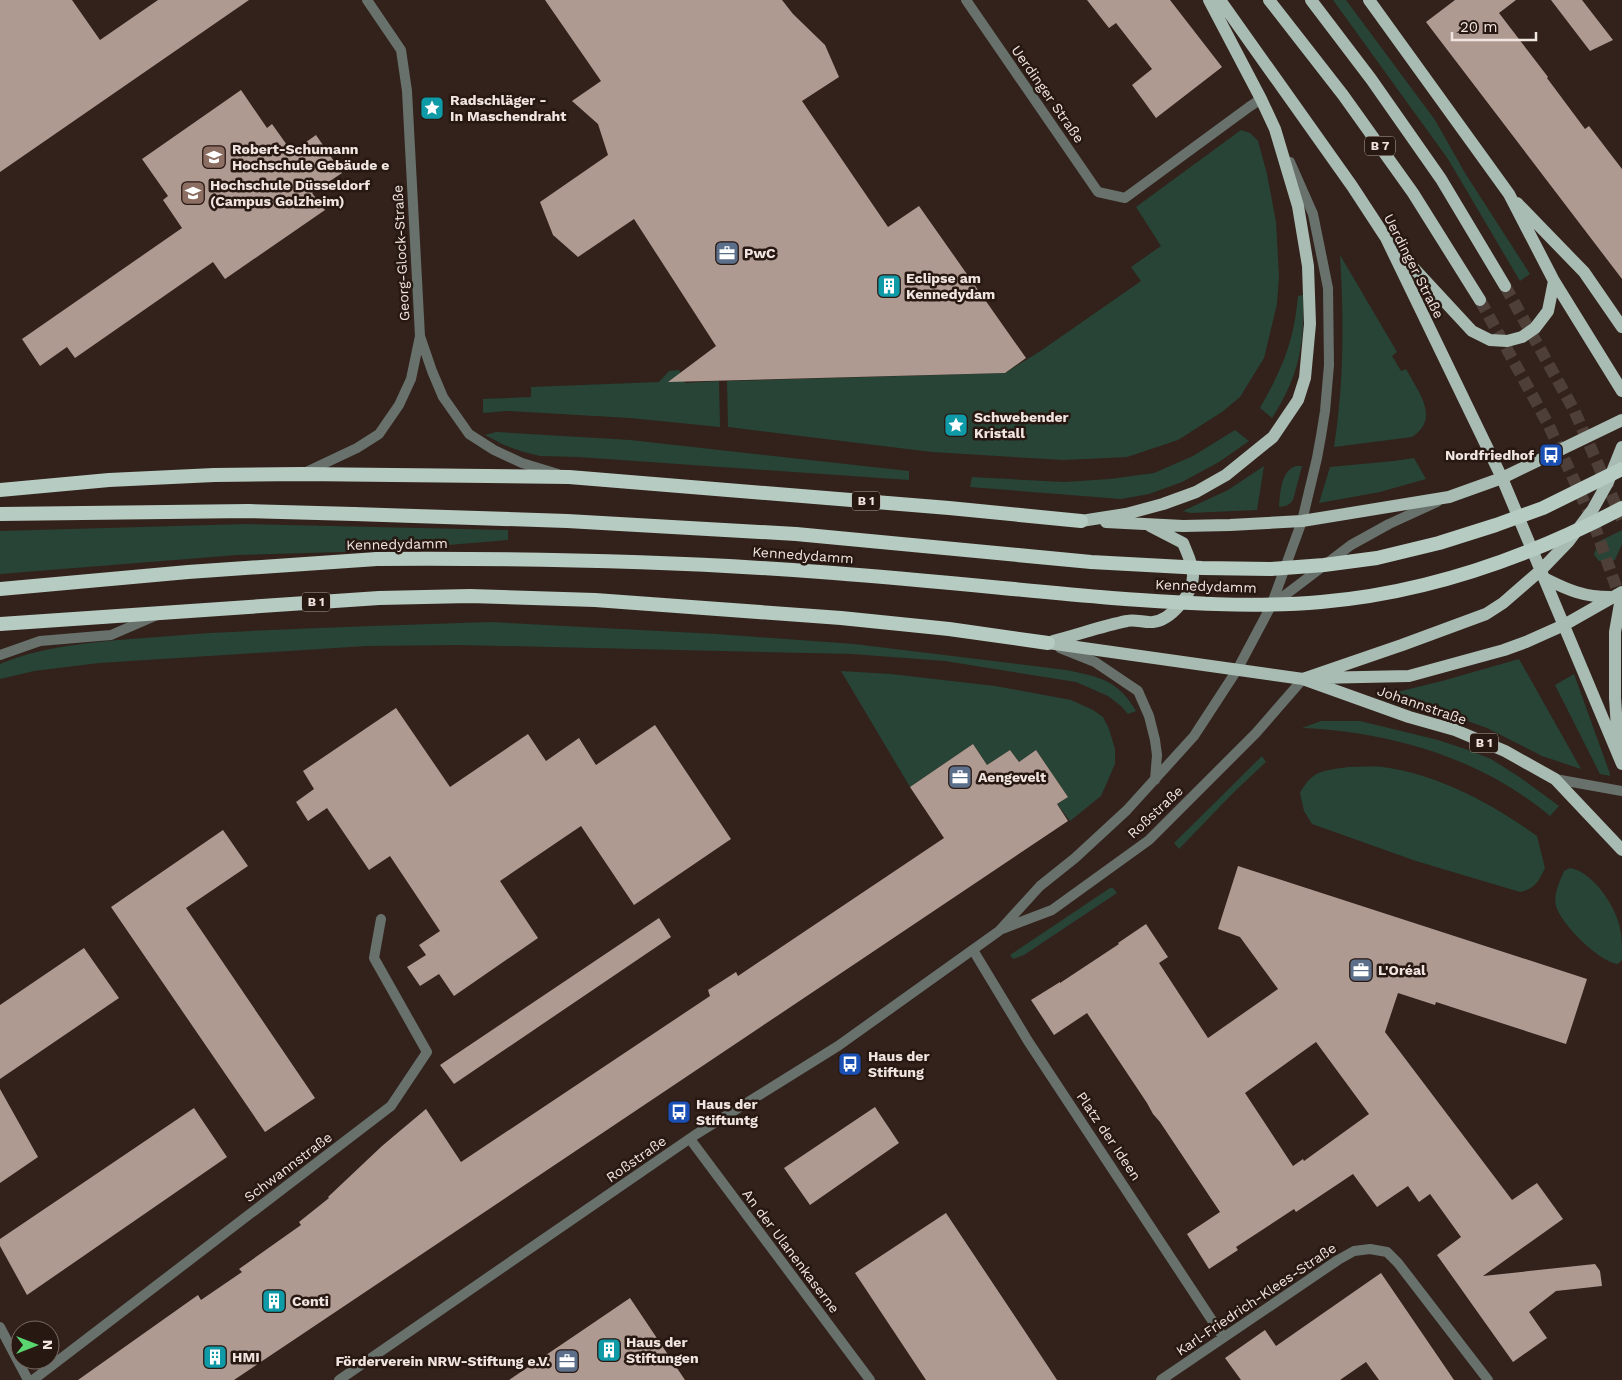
<svg xmlns="http://www.w3.org/2000/svg" width="1622" height="1380" font-family="'Work Sans',sans-serif">
<style>
.green{fill:#274436}
.building{fill:#af9a91;fill-rule:evenodd}
.lines{fill:none;stroke-linecap:round;stroke-linejoin:round}
.primary-tunnel{stroke:#4f3f39;stroke-width:12;stroke-dasharray:12 6;stroke-linecap:butt}
.minor{stroke:#68716c;stroke-width:10}
.tertiary{stroke:#68716c;stroke-width:10}
.primary{stroke:#a9bcb3;stroke-width:12}
.trunk{stroke:#b6cbc1;stroke-width:14}
.trunk-bridge{stroke:#b6cbc1;stroke-width:14}
.labels{text-anchor:middle;dominant-baseline:central;stroke-width:5;stroke-linejoin:round;paint-order:stroke}
.shield{fill:#281812;stroke:#b5a8a3;stroke-width:1}
.shield-label{font-size:12px;font-weight:bold;fill:#f1e5e1}
.street-label{font-size:14px;fill:#f1e5e1;stroke:#281812}
.poi-label{font-size:14px;font-weight:bold;fill:#f1e5e1;stroke:#281812;text-anchor:start}
</style>
<rect width="100%" height="100%" fill="#32221b"/>
<!-- green -->
<path class="green" d="M1333,0H1346L1435,120L1465,173L1530,274L1520,281L1448,159Z
M1241,130L1250,133L1258,141L1267,174L1276,222L1279,276L1277,304L1264,358L1240,397L1222,412L1178,440L1127,457L1063,460L932,452L728,427L727,381L1005,373L1042,350L1141,281L1131,267L1161,246L1136,207Z
M1340,255L1397,352L1392,356L1401,371L1406,369C1418,392 1441,418 1412,437L1334,447C1344,383 1344,320 1340,255Z
M1303,295C1305,344 1299,376 1272,418L1260,408L1261,406C1283,368 1294,340 1298,296Z
M679,370L685,383L719,381L720,427L630,418L506,411L483,413V399L531,397V387L659,382L669,371Z
M1235,430L1249,441L1219,462L1182,482L1149,494L1121,499L970,487L972,477L1064,482L1110,479L1154,473L1193,456Z
M496,432L630,440L909,471V480L578,457L540,456L524,452L504,445L485,435Z
M1414,458L1426,479L1380,492L1319,503L1330,467L1394,461Z
M1264,466L1257,510L1190,513L1183,511L1228,490Z
M1296,466H1302L1293,500C1289,506 1285,506 1279,507C1280,494 1281,470 1296,466Z
M246,524L508,530V540L377,551L237,555L0,574V531Z
M1622,530V544L1615,560L1599,561L1594,555L1598,542Z
M490,622L716,634L854,644L1066,670C1100,677 1118,680 1136,711L1128,714L1121,706L1108,696L1076,682L945,661L852,654L460,645L366,646L99,663L34,671L0,679V664C38,648 77,644 118,640C149,638 179,635 209,633C303,628 396,625 490,622Z
M1519,659L1581,769L1542,756L1487,728L1465,720L1443,711L1388,697L1387,695L1389,694L1442,681Z
M841,671L891,674L995,686L1071,700L1093,710L1103,717L1109,729L1115,749V764L1101,796L1070,821L1057,804L1068,797L1036,750L1019,762L1010,750L987,765L973,744L910,787Z
M1574,674L1610,774V776L1600,774L1555,685Z
M1321,721H1360L1438,740L1468,750L1491,759L1521,778L1559,806L1550,816C1481,758 1391,732 1302,728Z
M1262,756L1266,762L1234,792L1179,849L1174,843Z
M1348,767C1359,767 1371,766 1383,767C1439,775 1491,803 1537,836L1545,868C1539,881 1535,889 1520,892L1416,861L1312,824L1304,811L1300,793C1313,769 1324,771 1348,767Z
M1570,868C1574,869 1578,870 1581,872C1600,883 1618,911 1621,933C1622,941 1622,951 1622,960L1618,964C1599,962 1561,924 1556,906C1553,895 1560,881 1564,871Z
M1110,888H1113L1117,893L1024,955L1013,959L1010,955Z"/>
<!-- building -->
<path class="building" d="M0,0H72L100,40L158,0H249L0,172Z
M545,0H782L793,14L825,45L839,77L802,101L888,227L919,206L1026,358L1005,373L668,382L716,346L634,219L578,257L553,235L540,202L608,155L598,124L572,101L601,81Z
M1087,0H1170L1222,67L1156,118L1132,85L1152,69L1116,23L1109,28Z
M1455,0H1516L1499,13L1548,77L1547,78L1585,129L1589,126L1622,169V279L1426,22Z
M1551,0H1582L1613,40L1590,51Z
M241,90L267,128L272,124L292,152L316,135L342,173L312,193L325,210L225,279L213,262L75,358L67,347L40,366L22,339L182,228L163,200L168,196L142,159Z
M396,708L450,787L528,734L546,761L579,738L596,765L655,725L731,839L634,905L581,826L500,881L538,938L454,996L439,974L420,986L407,967L426,955L419,945L440,931L390,856L369,870L327,808L308,821L296,802L314,789L303,771Z
M973,744L987,765L1010,750L1019,762L1036,750L1068,797L1057,804L1068,821L234,1380H78L198,1295L201,1300L242,1272L239,1269L301,1225L299,1222L329,1198L328,1197L382,1146L426,1109L461,1162L710,996L708,990L736,972L738,976L944,838L910,787Z
M223,830L248,866L186,908L315,1098L265,1132L111,907Z
M1238,866L1587,979L1566,1044L1436,1002L1435,1005L1398,993L1385,1032L1512,1200L1537,1183L1563,1219L1483,1276L1595,1264L1600,1271L1602,1286L1556,1291L1529,1312L1547,1338L1513,1362L1437,1255L1461,1237L1430,1194L1419,1202L1408,1186L1377,1207L1353,1174L1296,1212L1294,1209L1236,1247L1238,1250L1209,1269L1187,1234L1220,1212L1160,1122L1153,1114L1147,1103L1087,1013L1054,1035L1031,1000L1060,982V983L1119,944L1118,943L1146,924L1168,957L1159,963L1208,1038L1278,989L1240,937L1218,929ZM1316,1042L1369,1114L1304,1161L1303,1159L1293,1166L1245,1093Z
M659,918L671,937L454,1084L440,1065Z
M84,948L119,998L0,1079V1005Z
M0,1089L38,1157L0,1183Z
M875,1107L899,1143L810,1205L784,1168Z
M194,1108L227,1157L27,1295L0,1246V1239Z
M946,1213L1024,1330L1057,1380H926L855,1273Z
M1381,1273L1454,1380H1379L1366,1362L1340,1380H1241L1225,1358L1265,1330L1276,1346Z
M630,1298L685,1380H509L580,1332Z"/>
<g class="lines">
<!-- primary-tunnel -->
<path class="primary-tunnel" d="M1505,286L1574,410L1622,519
M1480,300L1548,424L1592,519L1622,603"/>
<!-- minor -->
<path class="minor" d="M966,0L1098,192L1125,198L1249,107L1261,99
M420,336L432,371L443,397L469,434L494,450L522,463L558,474
M304,473L357,448L379,434L399,405L411,379L420,336L407,91L401,50L367,0
M0,655L40,641L111,635L155,616
M1555,779L1622,791
M973,950L1028,1041L1223,1337
M690,1139L870,1380
M0,1327L28,1380
M33,1380L391,1106L427,1052L374,958L381,919
M1161,1380L1338,1260L1354,1251L1370,1249L1387,1252L1398,1263L1488,1380"/>
<!-- tertiary -->
<path class="tertiary" d="M1272,605L1351,545L1389,524L1437,502
M1060,648L1095,662L1138,691L1149,716L1155,740L1157,755L1155,780
M1002,929L1052,910L1149,840L1256,733L1303,679
M339,1380L695,1135L838,1046L999,931L1040,886L1075,858L1127,810L1194,736L1237,670L1271,606L1302,521L1317,458L1321,436L1325,411L1329,365L1328,288L1313,214L1290,162"/>
<!-- primary -->
<path class="primary" d="M1220,0L1352,186L1386,238L1502,478L1622,764
M1269,0L1343,95L1413,193L1480,300
M1311,0L1371,79L1441,179L1505,286
M1369,0L1509,194L1554,281L1622,391
M1517,203L1584,272L1622,327
M1396,249L1472,331L1490,340L1507,341L1522,337L1535,328L1548,311L1554,281
M1081,521L1126,514L1163,504L1196,492L1226,475L1273,437L1298,400L1305,378L1310,324L1308,266L1298,206L1275,129L1261,99L1209,0
M1106,522L1183,526L1230,525L1302,521L1449,497L1502,478L1622,420
M1546,579C1568,590 1584,597 1610,597
M1053,641C1077,635 1102,626 1127,621C1135,619 1145,623 1153,622C1171,620 1193,594 1193,576C1193,564 1187,553 1183,543L1150,526
M1048,643L1303,679L1402,645L1486,614L1503,603L1541,570L1569,541L1593,509L1608,482L1622,447
M1316,678L1409,676L1504,650L1526,642L1564,625L1622,592
M1303,679L1409,717L1455,730L1505,751L1555,779L1622,850
M1618,744L1615,698V632L1622,592"/>
<!-- trunk -->
<path class="trunk" d="M0,490L109,480L214,475L301,474L569,477L949,508L1081,521
M0,514L249,511L354,514
M0,589L188,572L377,559
M0,624L379,598L470,596L595,600L841,618L949,629L1048,643"/>
<!-- trunk-bridge -->
<path class="trunk-bridge" d="M354,514L567,521L796,534L1091,562L1202,568L1271,569L1324,565L1377,558L1439,543L1496,525L1543,508L1622,469
M377,559C531,558 681,561 834,573C927,580 1019,590 1112,598C1181,603 1252,608 1321,602C1427,593 1529,557 1622,508"/>
</g>
<!-- icons -->
<defs>
<g id="sight-square" transform="scale(1.25)"><rect x="-9" y="-9" width="18" height="18" rx="4" fill="#0f9aa8" stroke="#281812"/><path d="M0-6L1.8-2.2L6-1.7L2.9 1.2L3.7 5.4L0 3.3L-3.7 5.4L-2.9 1.2L-6-1.7L-1.8-2.2Z" fill="#fff"/></g>
<g id="university-square" transform="scale(1.25)"><rect x="-9" y="-9" width="18" height="18" rx="4" fill="#8d6e63" stroke="#281812"/><path d="M0-5L7-2L0 1L-7-2ZM-4 1L0 2.5L4 1V4Q0 6-4 4Z" fill="#fff"/></g>
<g id="office-square" transform="scale(1.25)"><rect x="-9" y="-9" width="18" height="18" rx="4" fill="#5c6f8a" stroke="#281812"/><path d="M-6-3h4V-5.5h4V-3h4V5H-6ZM-1-4.5V-3h2v-1.5ZM-6 0V1H6V0Z" fill="#fff"/></g>
<g id="building-square" transform="scale(1.25)"><rect x="-9" y="-9" width="18" height="18" rx="4" fill="#0f9aa8" stroke="#281812"/><path d="M-4-6H4V6H1V3H-1V6H-4ZM-2.5-4.3h1.7v1.8h-1.7ZM.8-4.3h1.7v1.8H.8ZM-2.5-1h1.7V.8h-1.7ZM.8-1h1.7V.8H.8Z" fill="#fff"/></g>
<g id="bus-square" transform="scale(1.25)"><rect x="-9" y="-9" width="18" height="18" rx="4" fill="#1a4fb4" stroke="#281812"/><path d="M-5-6H5V4H4V6H2V4H-2V6H-4V4H-5ZM-3.5-4V0h7V-4ZM-3.5 1.2v1.5H-2V1.2ZM2 1.2v1.5H3.5V1.2Z" fill="#fff"/></g>
</defs>
<g fill-rule="evenodd">
<use href="#sight-square" x="432" y="108"/>
<use href="#university-square" x="214" y="157"/>
<use href="#university-square" x="193" y="193"/>
<use href="#office-square" x="727" y="253"/>
<use href="#building-square" x="889" y="286"/>
<use href="#sight-square" x="956" y="425"/>
<use href="#bus-square" x="1551" y="455"/>
<use href="#office-square" x="960" y="777"/>
<use href="#office-square" x="1361" y="970"/>
<use href="#bus-square" x="850" y="1064"/>
<use href="#bus-square" x="679" y="1112"/>
<use href="#building-square" x="274" y="1301"/>
<use href="#building-square" x="609" y="1350"/>
<use href="#building-square" x="215" y="1357"/>
<use href="#office-square" x="567" y="1361"/>
</g>
<g class="labels">
<!-- shield labels -->
<g class="shield">
<rect x="1365" y="136.5" width="30" height="19" rx="4"/>
<rect x="852" y="491.5" width="28" height="19" rx="4"/>
<rect x="302" y="592.5" width="28" height="19" rx="4"/>
<rect x="1470" y="733.5" width="28" height="19" rx="4"/>
</g>
<g class="shield-label">
<text x="1380" y="146">B 7</text>
<text x="866" y="501">B 1</text>
<text x="316" y="602">B 1</text>
<text x="1484" y="743">B 1</text>
</g>
<!-- street labels -->
<g class="street-label">
<text transform="translate(1048 94) rotate(55)">Uerdinger Straße</text>
<text transform="translate(401 253) rotate(-93)">Georg-Glock-Straße</text>
<text transform="translate(1414 266) rotate(63)">Uerdinger Straße</text>
<text transform="translate(397 544) rotate(-1)">Kennedydamm</text>
<text transform="translate(803 555) rotate(4)">Kennedydamm</text>
<text transform="translate(1206 586) rotate(2)">Kennedydamm</text>
<text transform="translate(1422 705) rotate(19)">Johannstraße</text>
<text transform="translate(1155 812) rotate(-43)">Roßstraße</text>
<text transform="translate(1109 1136) rotate(56)">Platz der Ideen</text>
<text transform="translate(636 1159) rotate(-35)">Roßstraße</text>
<text transform="translate(288 1167) rotate(-37)">Schwannstraße</text>
<text transform="translate(791 1251) rotate(53)">An der Ulanenkaserne</text>
<text transform="translate(1256 1299) rotate(-34)">Karl-Friedrich-Klees-Straße</text>
</g>
<!-- poi labels -->
<g class="poi-label">
<text x="450" y="100">Radschläger -<tspan x="450" dy="16">In Maschendraht</tspan></text>
<text x="232" y="149">Robert-Schumann<tspan x="232" dy="16">Hochschule Gebäude e</tspan></text>
<text x="210" y="185">Hochschule Düsseldorf<tspan x="210" dy="16">(Campus Golzheim)</tspan></text>
<text x="744" y="253">PwC</text>
<text x="906" y="278">Eclipse am<tspan x="906" dy="16">Kennedydam</tspan></text>
<text x="974" y="417">Schwebender<tspan x="974" dy="16">Kristall</tspan></text>
<text x="1534" y="455" text-anchor="end">Nordfriedhof</text>
<text x="978" y="777">Aengevelt</text>
<text x="1378" y="970">L'Oréal</text>
<text x="868" y="1056">Haus der<tspan x="868" dy="16">Stiftung</tspan></text>
<text x="696" y="1104">Haus der<tspan x="696" dy="16">Stiftuntg</tspan></text>
<text x="292" y="1301">Conti</text>
<text x="626" y="1342">Haus der<tspan x="626" dy="16">Stiftungen</tspan></text>
<text x="232" y="1357">HMI</text>
<text x="550" y="1361" text-anchor="end">Förderverein NRW-Stiftung e.V.</text>
</g>
</g>
<!-- north arrow -->
<g transform="translate(35 1345) rotate(90)"><circle r="24" fill="#281812" stroke="#786a65"/>
<path d="M0-4L9 19L0 12L-9 19Z" fill="#5ad56f"/>
<text y="-8" font-size="14" font-weight="bold" text-anchor="middle" fill="#f1e5e1">N</text>
</g>
<!-- scale -->
<path d="M1452 32v8h84v-8" fill="none" stroke="#f1e5e1" stroke-width="2.5"/>
<text x="1460" y="32" font-size="15" fill="#f1e5e1" stroke="#281812" stroke-width="4" paint-order="stroke">20 m</text>
</svg>
